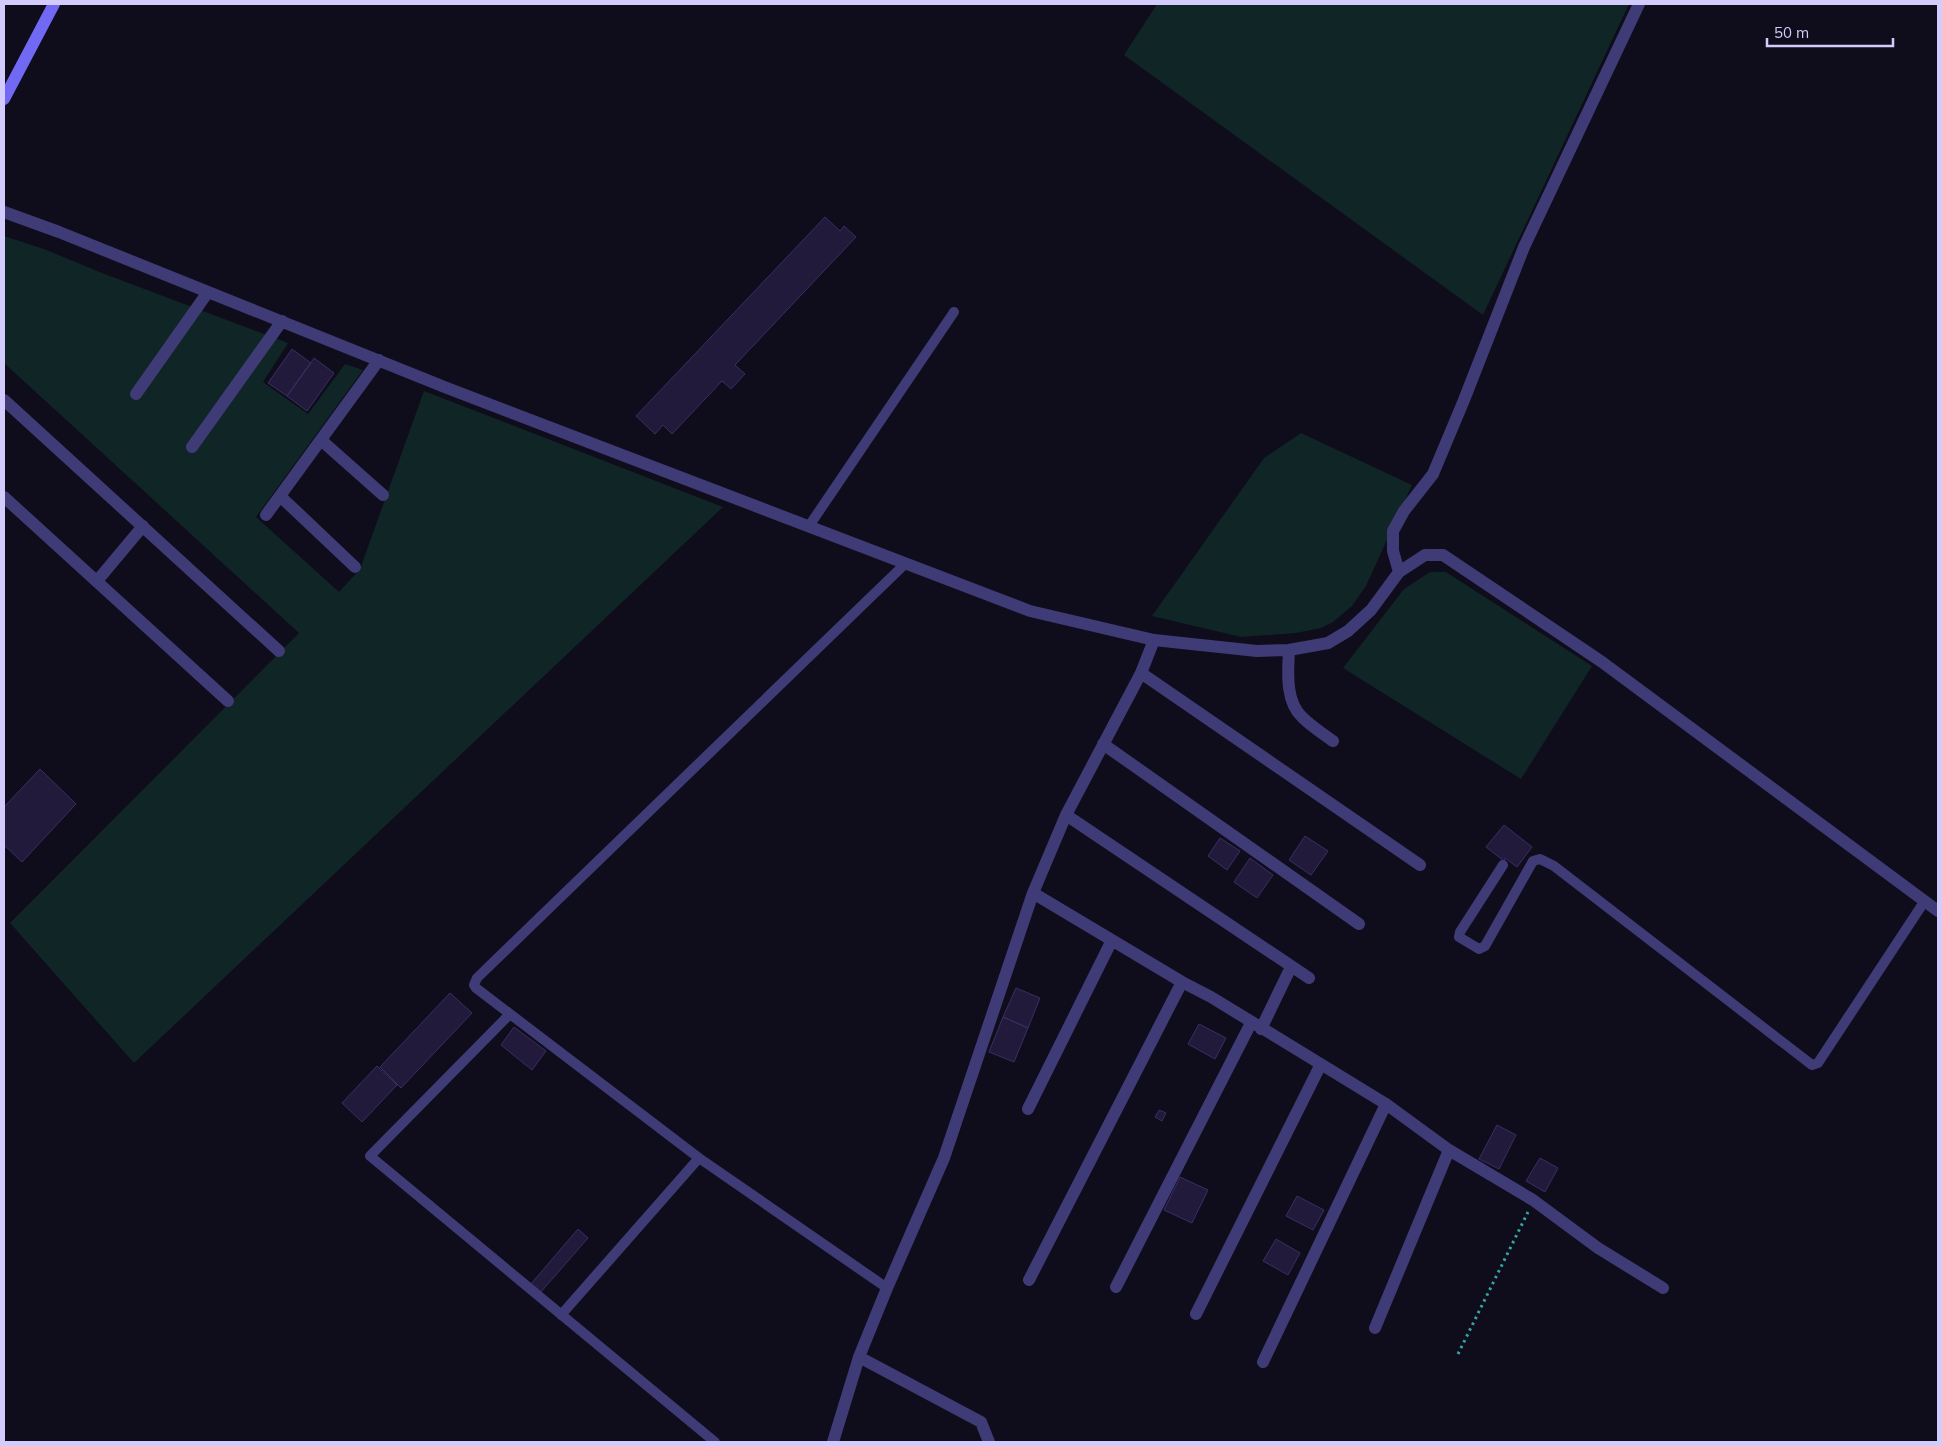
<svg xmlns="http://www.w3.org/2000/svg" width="1942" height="1446" font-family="Mulish,sans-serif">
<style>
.green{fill:#102525}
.building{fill:#221a3b;stroke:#3a2e65}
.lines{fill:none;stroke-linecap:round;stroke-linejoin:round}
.path{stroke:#35a5a1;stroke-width:3;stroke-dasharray:2.5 4;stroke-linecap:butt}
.lane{stroke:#3f3b77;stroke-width:10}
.street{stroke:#3f3b77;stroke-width:12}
.secondary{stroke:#7169f4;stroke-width:12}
</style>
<rect width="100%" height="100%" fill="#0f0c1b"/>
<!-- green -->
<path class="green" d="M1157,4H1629L1483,315L1124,55Z
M4,236L44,249L102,273L288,343L263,382L308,414L345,364L363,370L256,517L339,592L360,569L424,391L723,507L134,1063L10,923L299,633L4,363Z
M1301,433L1412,485L1366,586L1352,606L1333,622L1321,628L1296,633L1241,637L1152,616L1264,458Z
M1430,572H1446L1592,666L1521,779L1343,668L1404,589Z"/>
<!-- building -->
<path class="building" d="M825,217L840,231L844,226L856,237L735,365L745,374L731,389L722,381L672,434L663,425L655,434L636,416Z
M292,349L311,363L287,396L268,383Z
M314,358L334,373L307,411L287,396Z
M40,769L76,804L22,862L4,845V807Z
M1504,825L1532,847L1517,867L1505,858L1504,861L1486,847Z
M1305,836L1328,851L1311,875L1289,860Z
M1220,838L1240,851L1227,870L1208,856Z
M1250,858L1273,875L1257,898L1234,882Z
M1016,988L1040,998L1028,1028L1003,1017Z
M450,993L472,1013L401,1088L380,1067Z
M1003,1017L1028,1028L1014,1062L989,1052Z
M1199,1024L1226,1038L1215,1059L1188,1044Z
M514,1027L546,1051L532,1070L501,1045Z
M377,1066L397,1085L362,1122L342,1103Z
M1159,1110L1166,1113L1162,1121L1155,1117Z
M1497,1125L1516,1135L1499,1169L1479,1159Z
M1540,1158L1558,1168L1545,1192L1526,1181Z
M1180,1177L1208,1190L1192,1223L1164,1210Z
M1297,1196L1324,1210L1313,1230L1286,1216Z
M578,1229L588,1238L540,1293L530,1285Z
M1276,1239L1300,1253L1288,1275L1263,1261Z"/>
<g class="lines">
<!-- path -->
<path class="path" d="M1458,1354L1528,1212"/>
<!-- lane -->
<path class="lane" d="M809,526L954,312
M1503,865L1460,932L1459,937L1479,949L1485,946L1533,861L1540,859L1554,866L1812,1065L1818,1063L1924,902
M510,1014L370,1156L715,1442
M887,1288L699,1158L476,988L474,985L477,978L906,563
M561,1315L699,1158"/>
<!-- street -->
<path class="street" d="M4,212L59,232L447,388L1030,611L1154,640L1257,651L1289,650L1328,643L1348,631L1371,610L1399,572L1425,555H1443L1602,662L1938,911
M136,394L208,292
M4,400L279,651
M321,440L383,495
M192,447L282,321
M280,496L355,567
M4,497L228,701
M266,515L379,360
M1399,572L1393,551V531L1404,511L1433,474L1464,400L1524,247L1639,4
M97,581L143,526
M1289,650C1288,671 1285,701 1302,717C1311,726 1323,734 1333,741
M1141,673L1420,865
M1103,744L1359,924
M1066,815L1309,978
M1033,893L1182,982L1211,997L1386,1104L1449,1150L1533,1200L1598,1248L1663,1288
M1261,1029L1291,967
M1028,1109L1112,940
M1029,1280L1182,982
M1116,1287L1251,1023
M1196,1314L1321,1064
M1375,1328L1449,1150
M859,1357L981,1422L989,1442
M1263,1362L1386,1104
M833,1442L859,1357L887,1288L944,1158L1033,893L1066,815L1141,673L1154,640"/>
<!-- secondary -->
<path class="secondary" d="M4,99L54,4"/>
</g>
<!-- border -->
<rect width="1942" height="1446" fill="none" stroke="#d2cbfb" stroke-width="10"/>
<!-- scale -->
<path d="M1767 38v8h126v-8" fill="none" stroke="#d2cbfb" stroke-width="2.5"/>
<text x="1774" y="38" font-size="15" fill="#d2cbfb" stroke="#0f0c1b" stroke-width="4" paint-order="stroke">50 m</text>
</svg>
